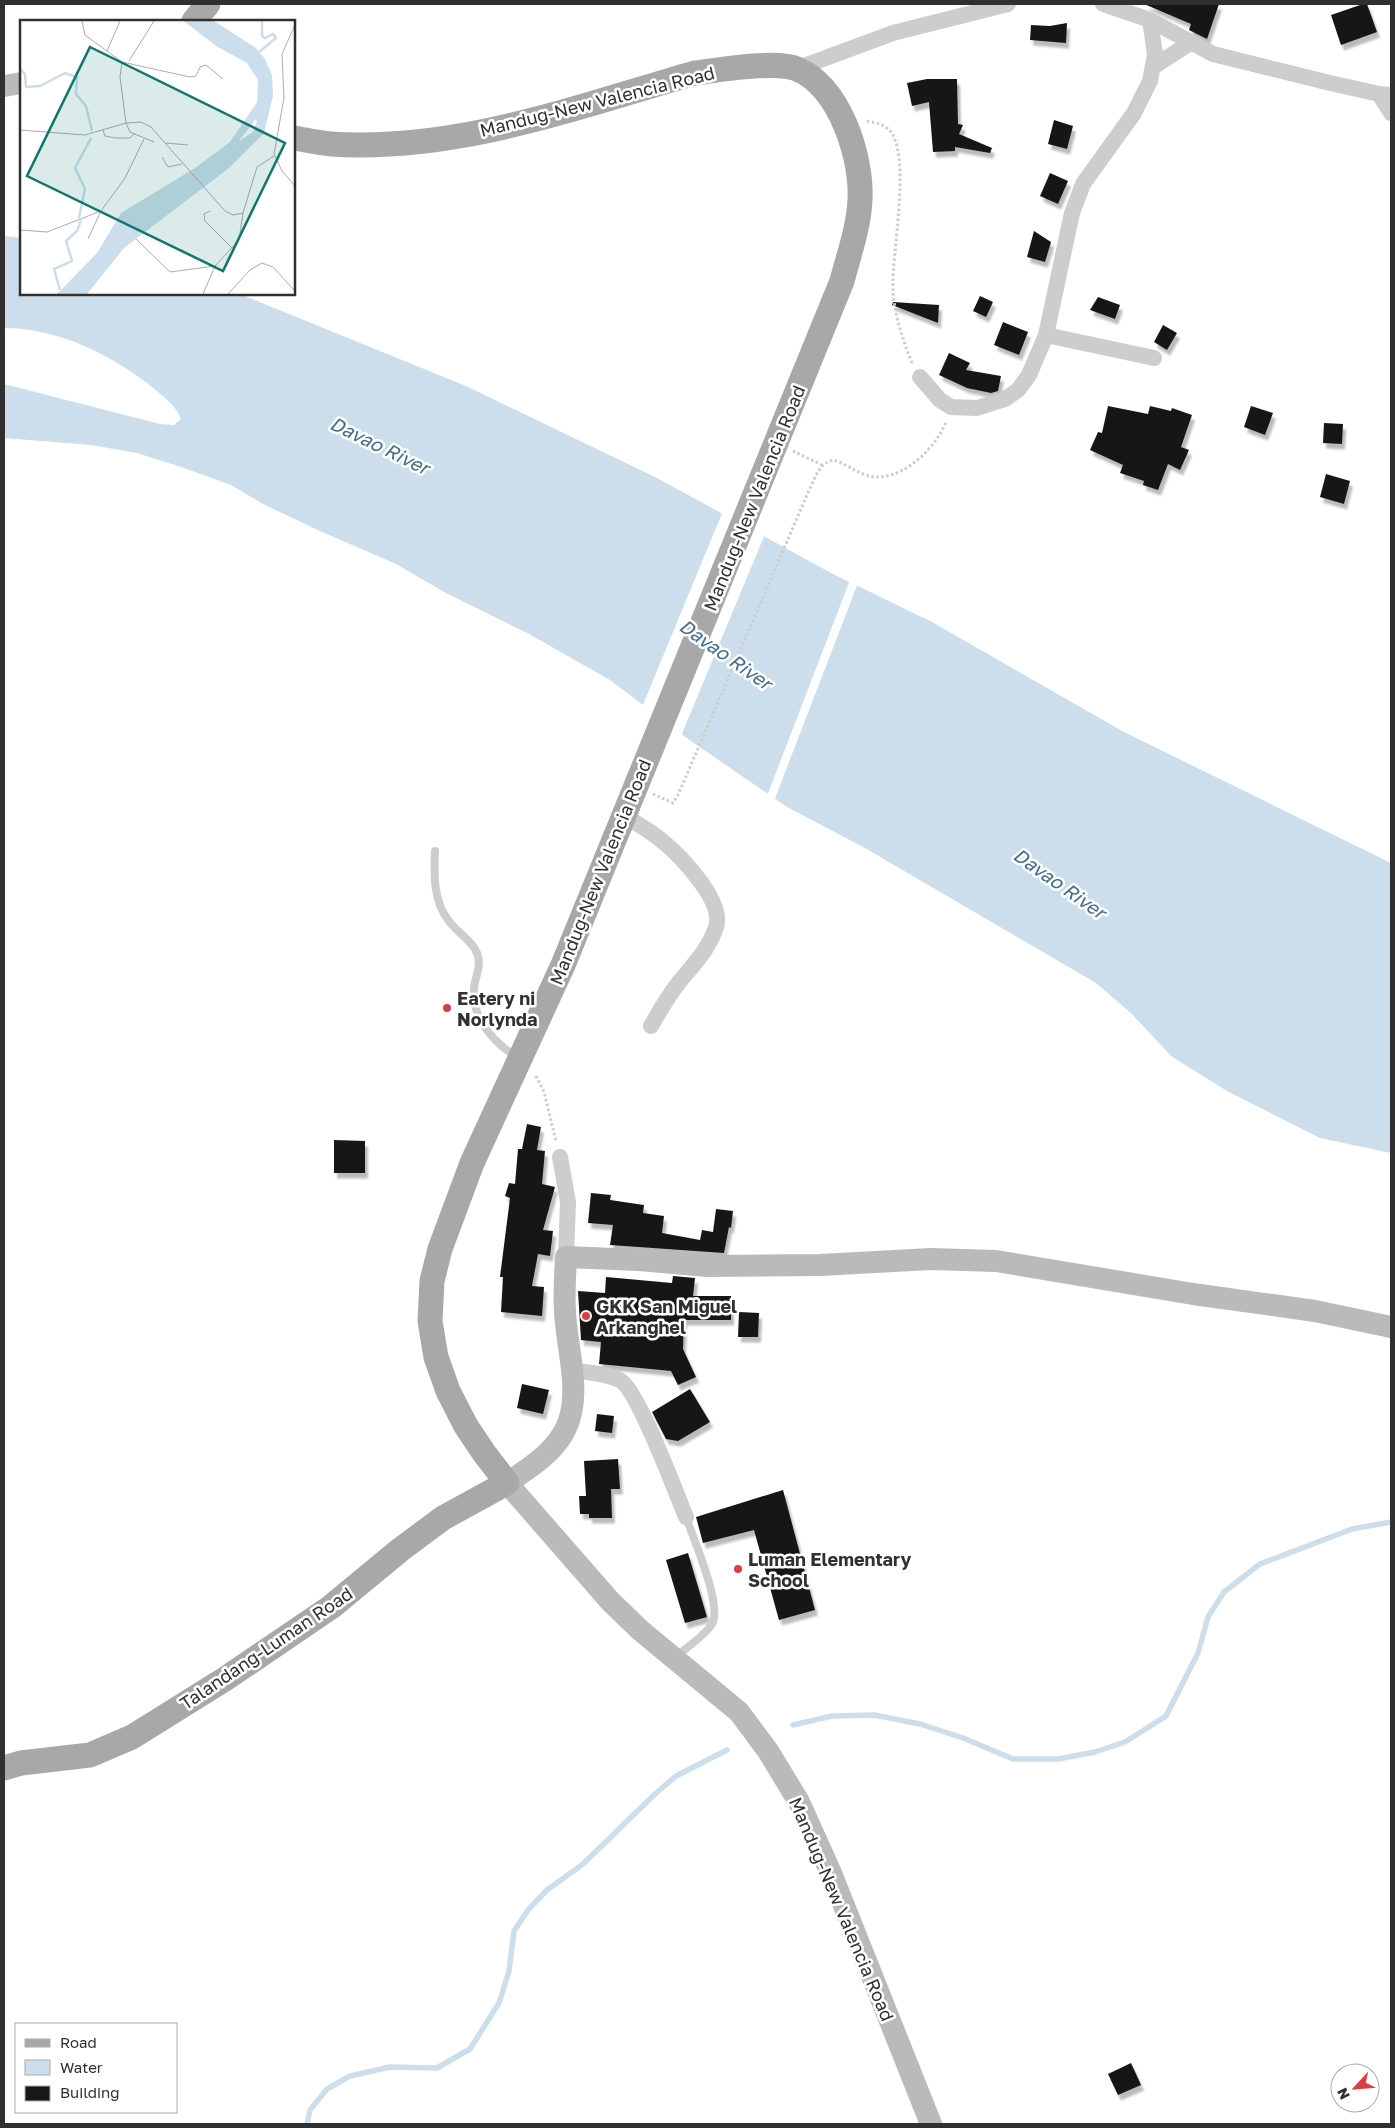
<svg xmlns="http://www.w3.org/2000/svg" width="1395" height="2128" font-family="'Golos Text',sans-serif">
<style>
.water{fill:#ccdeeb}
.pier{fill:#fff}
.lines{fill:none;stroke-linecap:round;stroke-linejoin:round}
.stream{stroke:#ccdeeb;stroke-width:5.5}
.building{fill:#171717;filter:url(#shadow)}
.path{stroke:#cdcdcd;stroke-width:3;stroke-dasharray:2.5 2.5;stroke-linecap:butt}
.lane{stroke:#cdcdcd;stroke-width:8}
.street{stroke:#cdcdcd;stroke-width:16}
.secondary{stroke:#bababa;stroke-width:22}
.primary{stroke:#a8a8a8;stroke-width:25}
.poi-dot{fill:#dd3c42;stroke:#fff;stroke-width:2}
.labels{text-anchor:middle;dominant-baseline:central;stroke-width:5;stroke-linejoin:round;paint-order:stroke}
.street-label{font-size:18px;fill:#303030;stroke:#fff}
.poi-label{font-size:18px;font-weight:bold;fill:#303030;stroke:#fff;text-anchor:start}
.water-label{font-size:19px;font-style:italic;fill:#416e8e;stroke:#fff}
.inset-river{fill:none;stroke:#ccdeeb;stroke-width:2.5}
.inset-road{fill:none;stroke:#acacac;stroke-width:1}
.view{fill:#0f766e;fill-opacity:0.15;stroke:#0f766e;stroke-width:2.5}
.inset-edge{fill:none;stroke:#303030;stroke-width:2.5}
</style>
<defs>
<filter id="shadow"><feDropShadow dx="3" dy="5.5" stdDeviation="1" flood-color="#0004"/></filter>
</defs>
<rect width="100%" height="100%" fill="#fff"/>
<!-- water -->
<path class="water" d="M4,236L21,238V294H240L466,386L657,478L833,574L932,622L1124,732L1391,863V1153L1320,1138L1227,1091L1171,1056L1132,1014L1096,983L865,848L787,807L688,739L610,680L529,634L446,593L396,564L320,531L263,504L231,485L181,467L137,453L91,445L4,438V384L160,424L174,425L181,419C177,407 166,399 157,391C115,356 59,328 4,328Z"/>
<!-- pier -->
<path class="pier" d="M723,511L765,534L681,736L642,707Z
M850,580L858,583L774,801L767,796Z"/>
<g class="lines">
<!-- stream -->
<path class="stream" d="M793,1725L832,1716L874,1715L920,1724L963,1738L1013,1759H1058L1095,1752L1125,1742L1166,1716L1198,1653L1208,1617L1224,1592L1260,1564L1352,1529L1391,1522
M307,2124L310,2110L327,2089L350,2076L390,2067L437,2068L470,2049L499,2003L509,1971L514,1931L528,1910L547,1890L583,1864L655,1794L676,1776L727,1750"/>
</g>
<!-- building -->
<path class="building" d="M1144,4H1219L1207,39L1189,30L1191,24Z
M1363,4H1367L1377,32L1341,45L1331,15Z
M1067,23L1066,43L1030,40L1031,25L1050,26Z
M927,79H957L958,124L963,125L959,134L992,148L990,153L955,147V151L933,152L929,102L912,106L907,83Z
M1054,120L1073,126L1067,149L1048,144Z
M1050,173L1068,181L1058,204L1040,196Z
M1034,231L1051,242L1045,262L1027,257Z
M980,296L993,302L986,317L973,311Z
M1098,297L1120,305L1115,319L1090,310Z
M893,302L939,305L938,323L892,305Z
M1003,322L1028,332L1019,355L994,345Z
M1163,325L1177,333L1167,350L1154,342Z
M949,353L970,363L966,370L1001,376L998,391L991,393L967,388L939,375Z
M1108,406L1148,414L1150,406L1171,411L1172,408L1192,415L1181,447L1189,450L1180,470L1168,464L1158,490L1143,485L1144,481L1120,473L1123,465L1090,450L1098,432L1102,433Z
M1251,406L1273,413L1265,435L1244,427Z
M1324,423L1343,424L1342,444L1323,443Z
M1326,474L1350,481L1344,504L1320,497Z
M527,1124L541,1127L537,1150L545,1151L542,1184L555,1187L543,1230L553,1231L550,1256L538,1254L532,1286L544,1287L542,1316L501,1312L503,1277H500L510,1198L505,1196L509,1183L515,1184L518,1149H522Z
M334,1140L365,1141V1173H334Z
M591,1193L611,1195L610,1200L644,1205L643,1213L664,1216L662,1233L700,1240L702,1230L713,1232L716,1209L733,1211L731,1228L729,1227L724,1253L610,1245L613,1225L588,1223Z
M673,1276L695,1278L693,1296H731V1320H684L683,1349L696,1377L678,1385L671,1371L599,1364L601,1342L581,1340L578,1291L605,1293L606,1277L672,1283Z
M739,1312L759,1313L758,1337H738Z
M522,1384L549,1390L543,1414L517,1408Z
M690,1389L710,1422L678,1441L666,1439L652,1412Z
M597,1414L614,1416L612,1433L595,1431Z
M618,1459L620,1489H611L612,1518H589V1514H580L579,1496H586L584,1461Z
M783,1490L815,1610L779,1620L754,1530L703,1543L696,1517Z
M688,1553L707,1617L685,1623L666,1560Z
M1131,2063L1141,2085L1118,2095L1108,2074Z"/>
<g class="lines">
<!-- path -->
<path class="path" d="M867,121C873,122 883,124 888,129C913,150 891,256 893,290C894,314 903,341 912,363
M793,451L822,465
M653,794L673,803L678,795L810,488C816,476 820,462 834,460C846,464 857,473 869,476C901,483 935,449 946,422
M536,1076L544,1092L556,1141"/>
<!-- lane -->
<path class="lane" d="M435,851C434,874 433,902 449,921C456,931 469,939 475,949C482,961 478,970 475,982C468,1014 492,1042 517,1057
M675,1658C686,1647 704,1637 712,1624C723,1606 693,1538 686,1517"/>
<!-- street -->
<path class="street" d="M1103,4L1150,20L1213,54L1330,83L1379,94L1391,95
M1153,67L1190,43
M796,69L893,33L1008,4
M1379,94L1391,113
M1046,335L1154,358
M920,377L940,400L951,407L977,408L1005,399L1018,390L1029,375L1046,335L1072,213L1083,184L1134,113L1150,81L1155,54L1150,20
M623,815C636,823 649,830 661,840C680,855 725,902 716,927C709,949 694,964 680,981C669,995 660,1010 651,1026
M560,1157L568,1202L566,1257
M572,1370C587,1373 608,1373 621,1381C638,1391 676,1493 686,1517"/>
<!-- secondary -->
<path class="secondary" d="M4,86L21,83
M931,2124L831,1873L799,1802L768,1751L739,1712L640,1630L610,1601L507,1483C528,1469 551,1455 564,1432C582,1400 569,1357 566,1323C563,1301 565,1279 566,1257L639,1260L708,1266L820,1265L931,1259L996,1261L1193,1294L1315,1311L1391,1327"/>
<!-- primary -->
<path class="primary" d="M194,21L208,4
M4,1768L21,1763L90,1755L132,1737L225,1679L331,1607L400,1550L443,1518L507,1483L484,1453L466,1426L448,1391L436,1357L430,1321L432,1281L440,1249L472,1163L563,965L842,281C849,254 859,227 860,199C862,157 840,87 797,69C776,60 718,70 695,73C577,107 456,152 331,144C319,143 306,140 294,138"/>
</g>
<!-- markers -->
<g class="poi-dot">
<circle cx="447" cy="1008" r="5"/>
<circle cx="586" cy="1316" r="5"/>
<circle cx="738" cy="1569" r="5"/>
</g>
<g class="labels">
<!-- street labels -->
<g class="street-label">
<text transform="translate(597 101) rotate(-14)">Mandug-New Valencia Road</text>
<text transform="translate(754 498) rotate(-68)">Mandug-New Valencia Road</text>
<text transform="translate(600 872) rotate(-68)">Mandug-New Valencia Road</text>
<text transform="translate(266 1648) rotate(-34)">Talandang-Luman Road</text>
<text transform="translate(842 1909) rotate(67)">Mandug-New Valencia Road</text>
</g>
<!-- poi labels -->
<g class="poi-label">
<text x="457" y="998">Eatery ni<tspan x="457" dy="21">Norlynda</tspan></text>
<text x="596" y="1306">GKK San Miguel<tspan x="596" dy="21">Arkanghel</tspan></text>
<text x="748" y="1559">Luman Elementary<tspan x="748" dy="21">School</tspan></text>
</g>
<!-- water labels -->
<g class="water-label">
<text transform="translate(380 445) rotate(26)">Davao River</text>
<text transform="translate(726 654) rotate(35)">Davao River</text>
<text transform="translate(1060 883) rotate(35)">Davao River</text>
</g>
</g>
<!-- overview -->
<g transform="translate(20 20)">
<rect width="275" height="275" fill="#fff"/>
<path d="M164,1H194L236,28L245,39L252,55L253,76L244,113L209,148L104,228L67,274H37L77,233L101,193L175,148L210,122L237,82L238,60L227,43L196,26ZM235,100L237,101L233,112L219,121Z" fill="#ccdeeb" fill-rule="evenodd"/>
<path class="inset-river" d="M239,32L256,18L253,14L245,18L242,16V1M0,49L5,54L6,67L20,66L45,53L57,57L56,74L66,86L72,111M59,198L65,169L55,148L71,118M40,270L34,249L52,241L46,221L57,211L61,200"/>
<path class="inset-road" d="M62,1L65,15L102,42L100,57L106,103L121,102L131,107L205,191L213,195L223,193L237,147L254,136M275,5L262,34L264,78L254,134L262,151L275,166M87,31L100,1M109,41L134,1M102,42L170,57L176,56L180,47L186,45L203,59M0,110L65,115L106,103L110,112L134,122M83,110L85,116L95,118H110L114,114M146,123L168,125M142,137L148,147L162,144M190,191L184,194L185,201L212,228M0,210L27,212L81,191L105,158L124,119M68,219L80,193M116,219L150,252L195,246M183,274L195,246L219,220L223,193M208,274L230,250L242,243L253,247L275,271"/>
<path class="view" d="M70,27L265,123L203,251L7,156Z"/>
<rect width="275" height="275" class="inset-edge"/>
</g>
<!-- border -->
<rect width="1395" height="2128" fill="none" stroke="#303030" stroke-width="10"/>
<!-- legend -->
<rect x="15" y="2023" width="162" height="90" fill="#ffffff" stroke="#acacac"/>
<rect x="25" y="2039" width="25" height="8" fill="#a8a8a8" stroke="#acacac"/>
<text x="60" y="2048" font-size="15" fill="#303030">Road</text>
<rect x="25" y="2060" width="25" height="15" fill="#ccdeeb" stroke="#acacac"/>
<text x="60" y="2073" font-size="15" fill="#303030">Water</text>
<rect x="25" y="2086" width="25" height="15" fill="#171717" stroke="#acacac"/>
<text x="60" y="2098" font-size="15" fill="#303030">Building</text>
<!-- north arrow -->
<g transform="translate(1355 2088) rotate(244)"><circle r="24" fill="#ffffff" stroke="#acacac"/>
<path d="M0-4L9 19L0 12L-9 19Z" fill="#dd3c42"/>
<text y="-8" font-size="14" font-weight="bold" text-anchor="middle" fill="#303030">N</text>
</g>
</svg>
